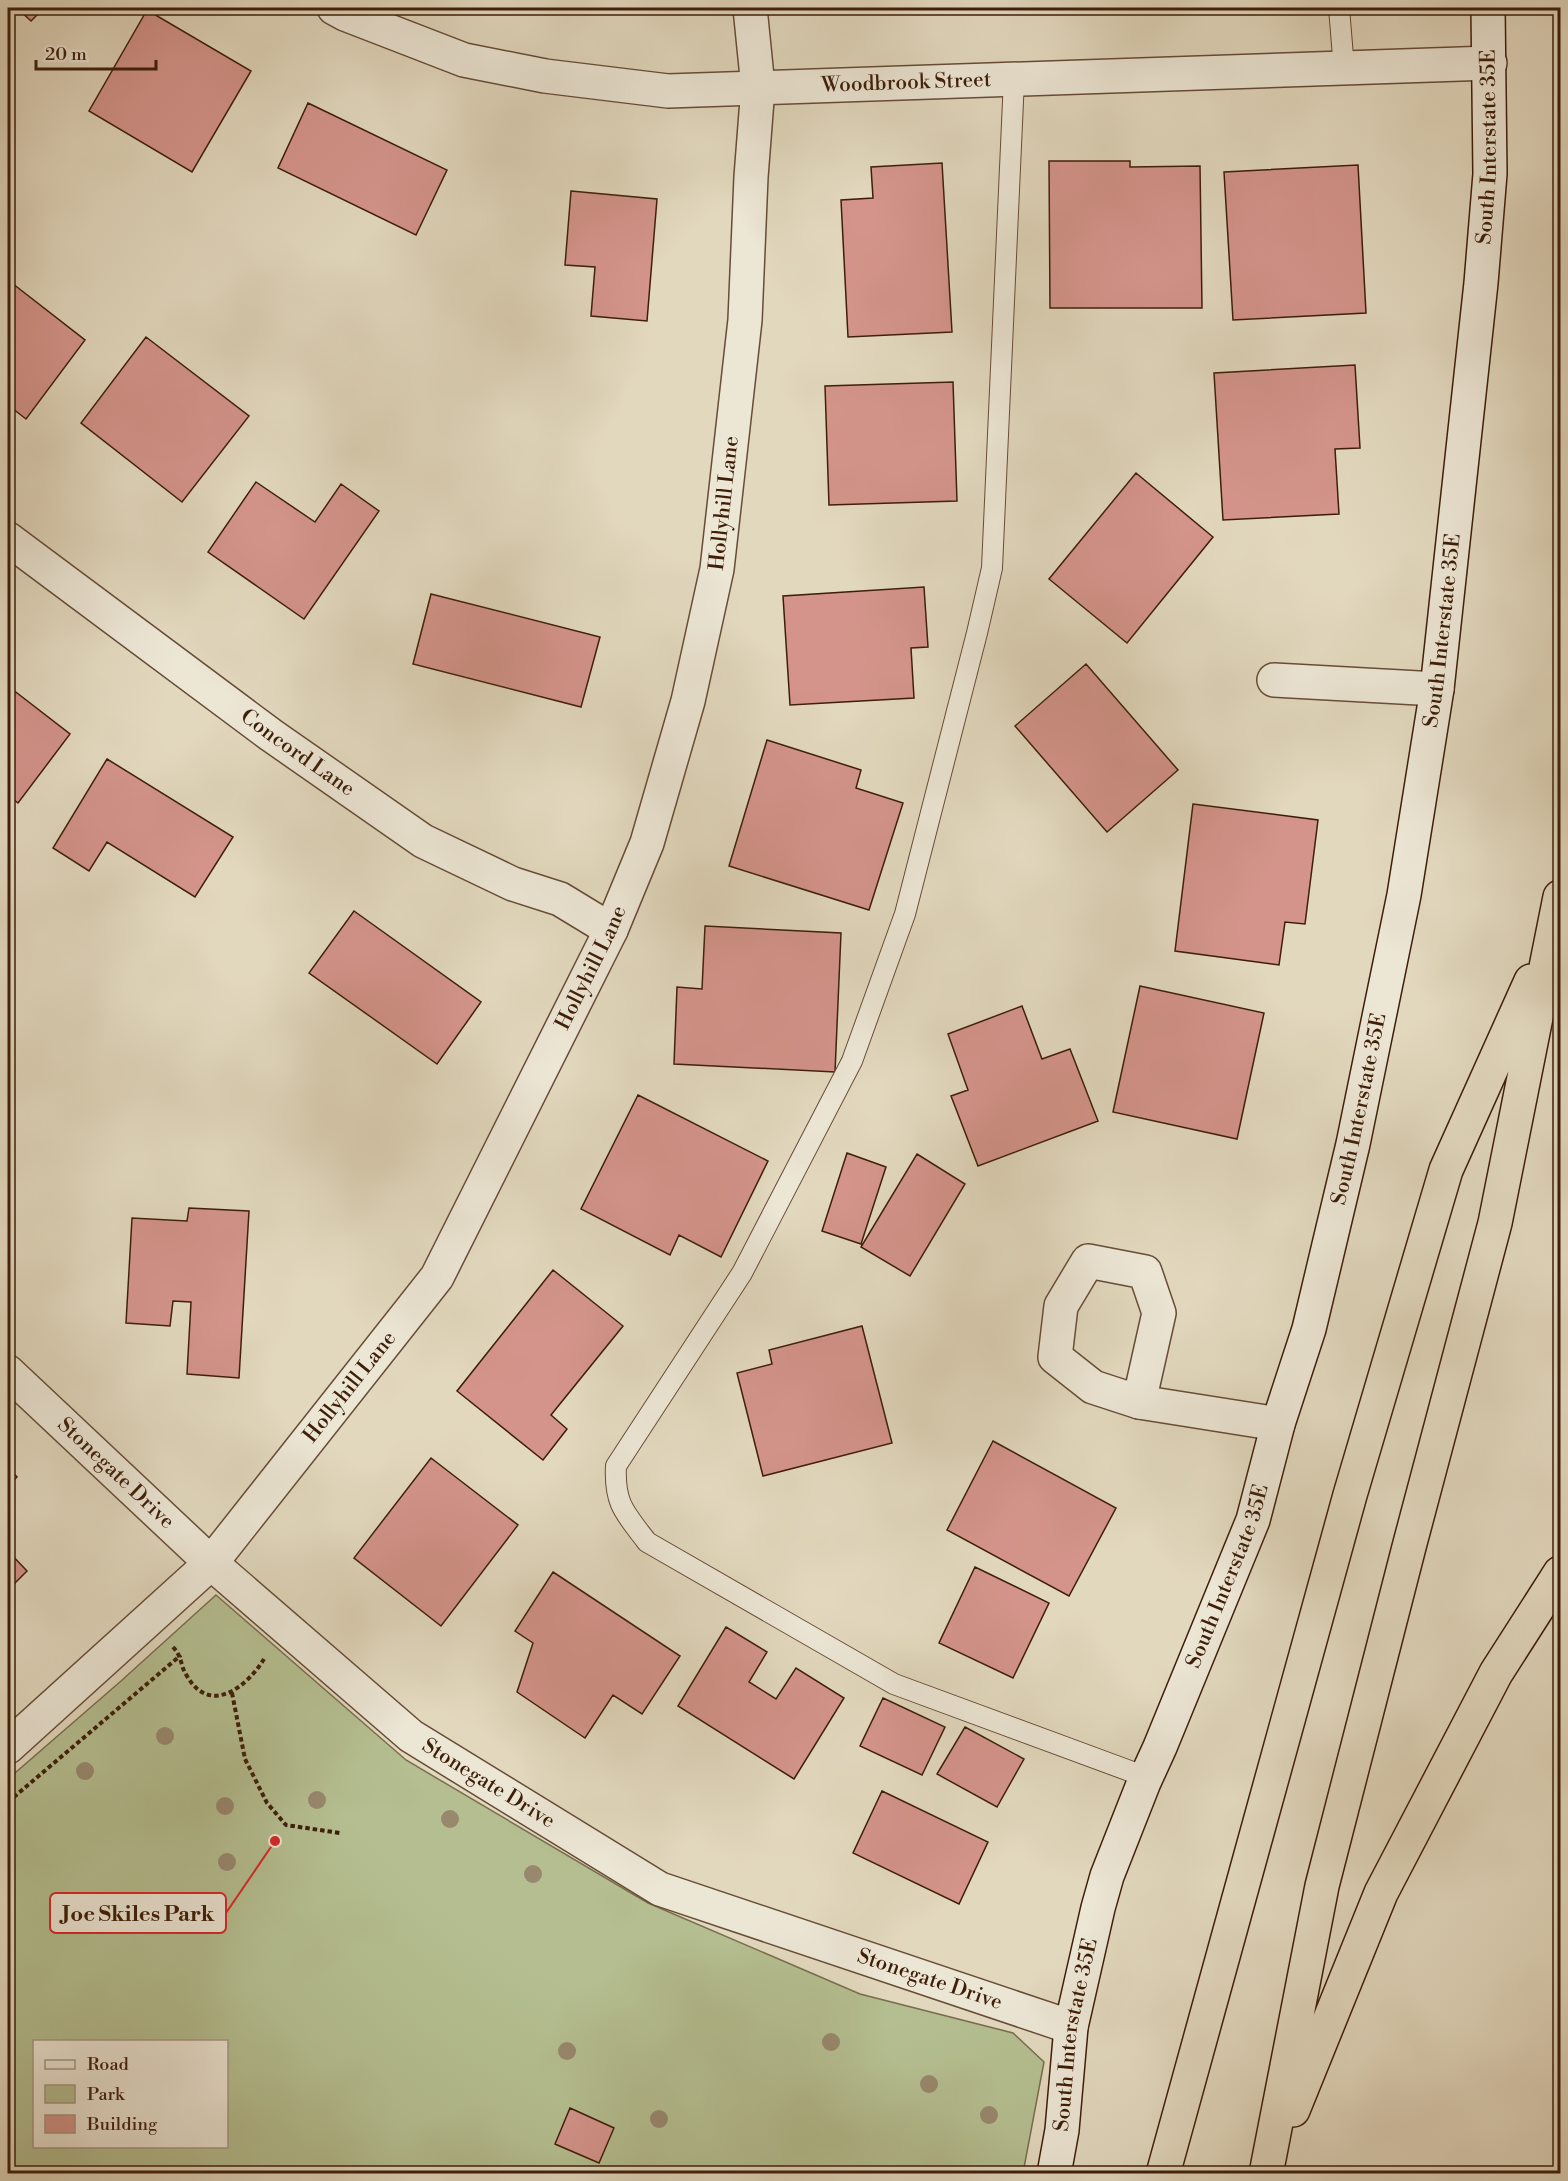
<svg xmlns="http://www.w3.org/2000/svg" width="1568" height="2181" font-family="'Libre Bodoni',serif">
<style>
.green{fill:#b4be90;stroke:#796e4c;stroke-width:1.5;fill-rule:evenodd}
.building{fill:#d4948b;stroke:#3e1e09;stroke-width:1.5}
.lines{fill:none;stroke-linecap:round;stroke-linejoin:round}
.service-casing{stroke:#674c36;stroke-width:22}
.minor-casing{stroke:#674c36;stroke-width:36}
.secondary-casing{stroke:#3e1e09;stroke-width:36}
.motorway-casing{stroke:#3e1e09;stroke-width:36}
.path{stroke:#3e1e09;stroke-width:4;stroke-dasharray:4.5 3;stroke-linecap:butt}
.service{stroke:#ece6d5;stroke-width:20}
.minor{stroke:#ece6d5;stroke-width:33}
.secondary{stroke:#ece6d5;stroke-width:33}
.motorway{stroke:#e2d8be;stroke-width:33}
.tree{fill:#98886d}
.labels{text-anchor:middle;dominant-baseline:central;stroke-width:6;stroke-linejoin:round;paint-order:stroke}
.street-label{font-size:21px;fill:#3e1e09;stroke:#ece6d5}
.leader{fill:none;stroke:#d62828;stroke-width:2}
.callout-dot{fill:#d62828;stroke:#ece6d5;stroke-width:2}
.callout{fill:#ece6d5;stroke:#d62828;stroke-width:2}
.callout-label{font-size:22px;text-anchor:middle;font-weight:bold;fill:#3e1e09}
</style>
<rect width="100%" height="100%" fill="#e2d8be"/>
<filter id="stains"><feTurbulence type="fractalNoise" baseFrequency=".00333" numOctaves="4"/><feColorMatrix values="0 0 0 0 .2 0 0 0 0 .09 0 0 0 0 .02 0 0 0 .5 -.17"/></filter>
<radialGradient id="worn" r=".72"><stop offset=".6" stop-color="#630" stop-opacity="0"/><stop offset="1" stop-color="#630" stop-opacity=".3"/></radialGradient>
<!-- green -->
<path class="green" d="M216,1595L406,1760L648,1903L860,1994L1013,2033L1044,2062L1023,2173H8V1779L121,1681ZM34,2042H226V2146H34Z"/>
<!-- building -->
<path class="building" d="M17,8H44L31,21Z
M147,10L251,71L192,172L89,111Z
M308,103L447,170L416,235L278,168Z
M1049,161H1130V167L1200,166L1202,308H1050Z
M942,163L952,332L848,337L841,200L873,198L871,167Z
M1358,165L1366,313L1233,320L1224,172Z
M571,191L657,199L647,321L591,316L595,267L565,265Z
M8,280L85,340L26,419L8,405Z
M146,337L249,416L182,502L81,423Z
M1355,365L1360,448L1335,449L1339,514L1223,520L1214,373Z
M953,382L957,501L829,505L825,386Z
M1136,473L1213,537L1127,643L1049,579Z
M256,482L315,522L341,484L379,511L304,619L208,552Z
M924,587L928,647L911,648L914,698L790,705L783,596Z
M431,594L600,637L581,707L413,664Z
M1086,664L1178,770L1107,832L1015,726Z
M8,686L70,734L18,803L8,795Z
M767,740L861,770L856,788L903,803L869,910L729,866Z
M107,759L233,837L195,897L107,842L89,871L53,848Z
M1193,804L1318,820L1305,924L1285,922L1279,965L1175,951Z
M354,911L481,1002L437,1064L309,973Z
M705,926L841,933L835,1072L674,1064L677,987L702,989Z
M1140,986L1264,1013L1237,1139L1113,1112Z
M1022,1006L1042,1059L1070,1049L1098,1121L978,1166L951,1096L968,1090L948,1034Z
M638,1095L768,1161L721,1257L679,1235L670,1255L581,1209Z
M847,1153L886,1167L861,1244L822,1231Z
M917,1154L965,1184L910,1276L861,1247Z
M189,1208L249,1211L239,1378L187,1374L191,1302L173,1301L170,1326L126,1323L132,1218L187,1221Z
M553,1270L623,1326L551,1415L567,1429L543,1460L457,1391Z
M862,1326L892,1443L763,1476L737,1373L772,1364L769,1350Z
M993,1441L1116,1508L1069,1596L947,1530Z
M431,1458L518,1525L441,1626L354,1558Z
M8,1467L17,1477L8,1486Z
M8,1551L27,1571L8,1590Z
M975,1567L1049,1603L1013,1678L939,1643Z
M553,1572L680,1656L642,1714L613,1695L585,1738L517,1692L533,1643L515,1631Z
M726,1627L767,1652L749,1682L776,1699L796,1668L844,1698L794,1779L678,1706Z
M883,1698L945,1727L922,1775L860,1746Z
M965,1727L1024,1759L997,1807L937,1774Z
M882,1791L988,1842L959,1904L853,1853Z
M570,2108L614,2128L599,2163L555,2144Z"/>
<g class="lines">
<!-- service casing -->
<g class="service-casing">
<path id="service" d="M1339,8L1344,69
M1014,79L992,568L977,633L905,914L852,1061L742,1273L616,1466C614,1504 625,1513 647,1542L894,1684L1146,1777"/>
</g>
<!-- minor casing -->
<g class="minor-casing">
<g id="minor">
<path id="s1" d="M334,8L345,14L464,60L545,76L668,91L1490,63"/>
<path id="s2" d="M8,539L271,735L423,841L513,884L560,899L611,930"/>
<path d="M1274,680L1437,689"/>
<path d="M1088,1261L1145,1272L1159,1313L1139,1402L1093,1387L1055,1357L1061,1306Z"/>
<path id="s3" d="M8,1372L211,1563L411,1736L660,1889L1071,2027"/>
<path d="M1139,1402L1278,1424"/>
<path id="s4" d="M8,1747L211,1563L437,1277L611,930L647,843L688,701L717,569L745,320L751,177L758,87L750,8"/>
</g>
</g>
<!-- secondary casing -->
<g class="secondary-casing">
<g id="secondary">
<path id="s5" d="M1054,2174L1062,2130L1071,2027L1098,1908L1107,1876L1144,1782L1160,1747L1253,1520L1278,1424L1309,1329L1353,1144L1404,895L1437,689L1481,283L1490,174L1488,8"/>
</g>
</g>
<!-- motorway casing -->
<g class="motorway-casing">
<path id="motorway" d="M1293,2110L1381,1893L1496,1673L1560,1573
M1163,2174L1350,1495L1446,1170L1531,981
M1266,2174L1322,1886L1409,1547L1495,1223L1560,897"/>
</g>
<!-- path -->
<path class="path" d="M173,1647C183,1658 180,1666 187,1676C210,1716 247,1687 264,1659
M232,1693L245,1759L267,1803L286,1825L340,1833
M8,1802L181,1655
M8,1865L9,1870"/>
<!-- service -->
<use href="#service" class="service"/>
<!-- minor -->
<use href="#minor" class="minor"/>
<!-- secondary -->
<use href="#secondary" class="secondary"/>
<!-- motorway -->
<use href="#motorway" class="motorway"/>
</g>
<!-- trees -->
<g class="tree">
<circle cx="165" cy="1736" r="9"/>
<circle cx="85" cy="1771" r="9"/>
<circle cx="317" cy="1800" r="9"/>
<circle cx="225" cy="1806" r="9"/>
<circle cx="450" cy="1819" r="9"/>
<circle cx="227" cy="1862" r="9"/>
<circle cx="533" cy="1874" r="9"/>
<circle cx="831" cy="2042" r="9"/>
<circle cx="567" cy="2051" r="9"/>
<circle cx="929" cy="2084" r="9"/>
<circle cx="989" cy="2115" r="9"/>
<circle cx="659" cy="2119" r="9"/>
</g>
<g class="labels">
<!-- street labels -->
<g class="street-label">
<text stroke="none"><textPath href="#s1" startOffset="585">Woodbrook Street</textPath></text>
<text stroke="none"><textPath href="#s5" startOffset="2085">South Interstate 35E</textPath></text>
<text stroke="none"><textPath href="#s4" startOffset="1470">Hollyhill Lane</textPath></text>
<text stroke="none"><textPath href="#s5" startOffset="1599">South Interstate 35E</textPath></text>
<text stroke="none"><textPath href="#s2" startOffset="360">Concord Lane</textPath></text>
<text stroke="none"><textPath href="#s4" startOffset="984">Hollyhill Lane</textPath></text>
<text stroke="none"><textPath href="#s5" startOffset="1113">South Interstate 35E</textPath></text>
<text stroke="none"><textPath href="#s4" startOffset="498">Hollyhill Lane</textPath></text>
<text stroke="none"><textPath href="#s3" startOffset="148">Stonegate Drive</textPath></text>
<text stroke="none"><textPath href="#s5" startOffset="627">South Interstate 35E</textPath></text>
<text stroke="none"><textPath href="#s3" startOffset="634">Stonegate Drive</textPath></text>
<text stroke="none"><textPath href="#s3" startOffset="1120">Stonegate Drive</textPath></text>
<text stroke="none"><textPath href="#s5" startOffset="141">South Interstate 35E</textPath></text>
</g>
</g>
<!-- callouts -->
<path class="leader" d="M275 1841L226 1913"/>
<circle class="callout-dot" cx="275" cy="1841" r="6"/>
<rect class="callout" x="50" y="1893" width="176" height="40" rx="6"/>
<g class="callout-label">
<text x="138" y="1921">Joe Skiles Park</text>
</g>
<!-- margin -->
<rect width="1568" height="2181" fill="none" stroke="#e2d8be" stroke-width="30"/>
<rect x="9" y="9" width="1550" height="2163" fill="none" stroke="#3e1e09" stroke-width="3"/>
<rect x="15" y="15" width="1538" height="2151" fill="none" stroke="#3e1e09" stroke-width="1.5"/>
<!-- legend -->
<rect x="33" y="2040" width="195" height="108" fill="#ece6d5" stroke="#a69683" stroke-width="1.5"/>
<rect x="45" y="2060" width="30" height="9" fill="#ece6d5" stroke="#a69683" stroke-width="1.5"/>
<text x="87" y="2070" font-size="18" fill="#3e1e09">Road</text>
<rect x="45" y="2085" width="30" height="18" fill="#b4be90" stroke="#a69683" stroke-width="1.5"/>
<text x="87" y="2100" font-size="18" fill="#3e1e09">Park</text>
<rect x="45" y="2115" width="30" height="18" fill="#d4948b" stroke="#a69683" stroke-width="1.5"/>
<text x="87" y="2130" font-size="18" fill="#3e1e09">Building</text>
<!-- scale -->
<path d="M36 60v9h120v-9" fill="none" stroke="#3e1e09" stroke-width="3"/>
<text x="45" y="60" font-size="18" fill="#3e1e09" stroke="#ece6d5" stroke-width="4.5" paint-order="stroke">20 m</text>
<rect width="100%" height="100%" filter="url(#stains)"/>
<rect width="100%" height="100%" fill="url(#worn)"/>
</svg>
